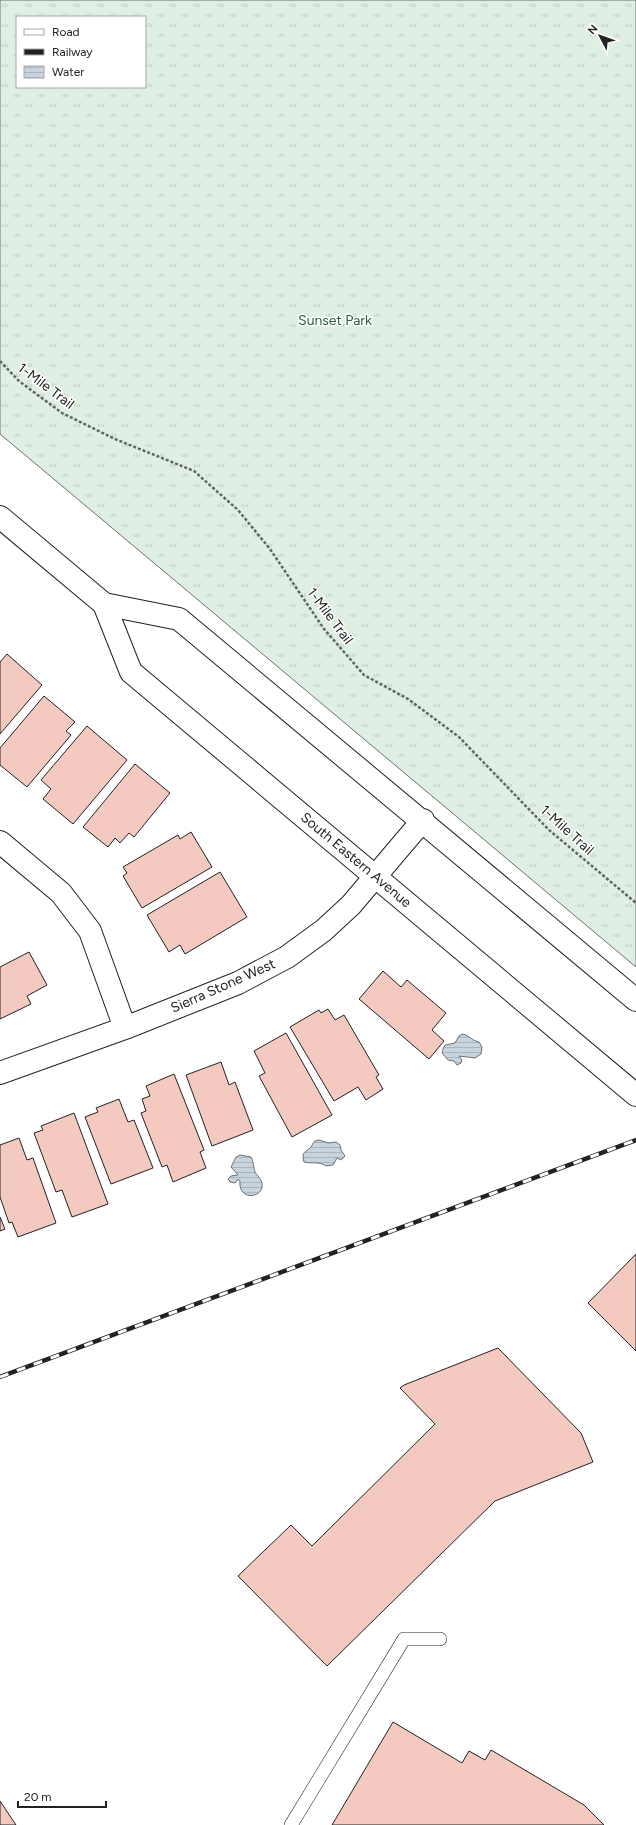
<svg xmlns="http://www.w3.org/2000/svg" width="636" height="1825" font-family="Figtree,sans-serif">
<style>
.grass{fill:url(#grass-tufts);stroke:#6f6f6f;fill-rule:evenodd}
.water{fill:url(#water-rules);stroke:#6f6f6f}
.building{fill:#f3c9c0;stroke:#222}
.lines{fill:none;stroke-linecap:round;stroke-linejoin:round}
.lane-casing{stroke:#222;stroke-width:14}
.street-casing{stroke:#222;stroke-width:24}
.primary-casing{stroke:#222;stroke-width:24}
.path{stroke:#646464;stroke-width:2.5;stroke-dasharray:3 2;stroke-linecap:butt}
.lane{stroke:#fff;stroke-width:13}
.street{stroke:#fff;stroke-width:22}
.primary{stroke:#fff;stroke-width:22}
.rail-casing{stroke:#222;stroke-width:4.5}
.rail{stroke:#fff;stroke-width:3;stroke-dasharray:9;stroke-linecap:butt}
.labels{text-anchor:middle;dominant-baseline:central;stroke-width:3;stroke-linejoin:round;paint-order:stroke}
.park-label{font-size:14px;fill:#2f5e38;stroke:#fff}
.street-label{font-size:14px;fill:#222;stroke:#fff}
</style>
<defs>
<pattern id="grass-tufts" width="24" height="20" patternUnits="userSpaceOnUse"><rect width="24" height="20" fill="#e0efe3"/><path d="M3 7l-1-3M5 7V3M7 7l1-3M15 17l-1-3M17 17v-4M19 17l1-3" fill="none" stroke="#c0cdc2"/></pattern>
<pattern id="water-rules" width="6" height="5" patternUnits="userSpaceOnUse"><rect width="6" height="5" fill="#c7d3dd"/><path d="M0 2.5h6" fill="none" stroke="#abb5bd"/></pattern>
</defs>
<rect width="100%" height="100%" fill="#fff"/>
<!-- grass -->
<path class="grass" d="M0,0H636V967L0,434ZM17,17H145V87H17Z"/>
<!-- water -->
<path class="water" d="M463,1034C469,1035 472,1041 479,1042L482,1047L481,1054L475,1058L459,1056L462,1060L461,1063L457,1065L454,1061L448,1060L442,1053L443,1049L445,1045L455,1043L459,1036Z
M319,1140L328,1143L336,1142L340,1145L341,1150L345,1156L341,1160L337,1158L333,1165L326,1166C319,1161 312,1164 304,1162C301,1150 305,1154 311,1147C312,1145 313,1143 315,1141Z
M240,1155L251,1157C254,1162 253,1167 255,1172C257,1176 261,1178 262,1183C265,1198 238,1202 240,1181L238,1179L235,1183L230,1182L228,1179L231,1176L238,1175L231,1167L236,1157Z"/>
<!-- building -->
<path class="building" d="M7,654L42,685L0,734V662Z
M44,696L75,722L66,731L71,735L27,787L0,765V748Z
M87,726L127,760L73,824L43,799L51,789L41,780Z
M135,764L170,793L134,837L129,833L120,843L115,838L108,847L83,827Z
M191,832L212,867L142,908L123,876L127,873L123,867L178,835L180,839Z
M220,872L247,917L185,954L180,945L169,952L147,915Z
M29,952L47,985L27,996L31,1004L0,1019V967Z
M383,971L401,987L407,980L446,1013L432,1030L444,1041L429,1059L359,999Z
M328,1009L335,1020L344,1015L379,1075L376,1077L383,1089L366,1100L358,1087L334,1101L290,1027L319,1010L321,1013Z
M286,1033L332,1115L292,1137L259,1076L265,1073L254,1051Z
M221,1062L229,1085L235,1082L253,1130L212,1146L186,1075Z
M174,1074L204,1150L200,1152L206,1168L173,1182L167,1165L162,1167L141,1113L146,1111L142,1099L150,1096L146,1086Z
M119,1099L128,1122L134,1120L153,1168L111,1184L85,1117L98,1112L96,1108Z
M74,1113L108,1204L72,1217L62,1190L56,1192L34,1133L43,1130L41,1126Z
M19,1138L27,1160L33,1158L56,1223L18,1237L12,1222L9,1223L0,1197V1145Z
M0,1217L5,1229L0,1231Z
M636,1254V1351L588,1303Z
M498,1348L581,1433L593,1462L495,1501L327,1666L238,1576L291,1525L312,1546L435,1424L400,1388L404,1385Z
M393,1722L462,1763L469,1751L485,1760L491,1750L584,1805L604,1825H332Z
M0,1801L16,1825H0Z"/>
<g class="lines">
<!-- lane casing -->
<g class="lane-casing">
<path id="lane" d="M291,1825L404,1639H440"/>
</g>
<!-- street casing -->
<g class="street-casing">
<path id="street" d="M0,842L61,893L90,931L125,1028
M0,1073L125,1028L238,983L287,957L324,930L351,905L423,820"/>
</g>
<!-- primary casing -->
<g class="primary-casing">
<path id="primary" d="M0,517L104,604L179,619L636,1000
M104,604L131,672L636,1095"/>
</g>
<!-- path -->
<path class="path" d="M0,361L19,381L62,413L115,439L194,471L238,510L270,549L324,629L364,675L408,699L459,737L549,830L636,903"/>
<!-- lane -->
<use href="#lane" class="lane"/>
<!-- street -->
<use href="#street" class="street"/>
<!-- primary -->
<use href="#primary" class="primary"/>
<!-- rail casing -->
<g class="rail-casing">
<path id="rail" d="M0,1377L636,1140"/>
</g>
<!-- rail -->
<use href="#rail" class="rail"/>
</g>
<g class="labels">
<!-- park labels -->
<g class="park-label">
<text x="335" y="320">Sunset Park</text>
</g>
<!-- street labels -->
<g class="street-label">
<text transform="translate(46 386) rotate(37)">1-Mile Trail</text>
<text transform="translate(330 616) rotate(53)">1-Mile Trail</text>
<text transform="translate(567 830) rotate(42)">1-Mile Trail</text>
<text transform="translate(356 860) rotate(40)">South Eastern Avenue</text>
<text transform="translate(223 986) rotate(-24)">Sierra Stone West</text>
</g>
</g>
<!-- legend -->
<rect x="16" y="16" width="130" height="72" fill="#ffffff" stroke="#a7a7a7"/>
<rect x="24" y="29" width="20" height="6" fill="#ffffff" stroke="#a7a7a7"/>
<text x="52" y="36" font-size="12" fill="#222222">Road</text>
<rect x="24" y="49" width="20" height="6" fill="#222222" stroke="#a7a7a7"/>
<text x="52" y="56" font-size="12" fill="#222222">Railway</text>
<rect x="24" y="66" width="20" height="12" fill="url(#water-rules)" stroke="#a7a7a7"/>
<text x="52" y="76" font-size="12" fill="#222222">Water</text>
<!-- north arrow -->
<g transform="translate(600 36) rotate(311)" stroke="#ffffff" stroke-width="3" paint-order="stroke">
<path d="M0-3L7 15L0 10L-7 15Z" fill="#222222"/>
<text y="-6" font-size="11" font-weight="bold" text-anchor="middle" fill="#222222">N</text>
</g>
<!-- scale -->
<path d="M18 1801v6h88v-6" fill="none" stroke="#222222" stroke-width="2"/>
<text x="24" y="1801" font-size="12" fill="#222222" stroke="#ffffff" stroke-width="3" paint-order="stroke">20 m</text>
</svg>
